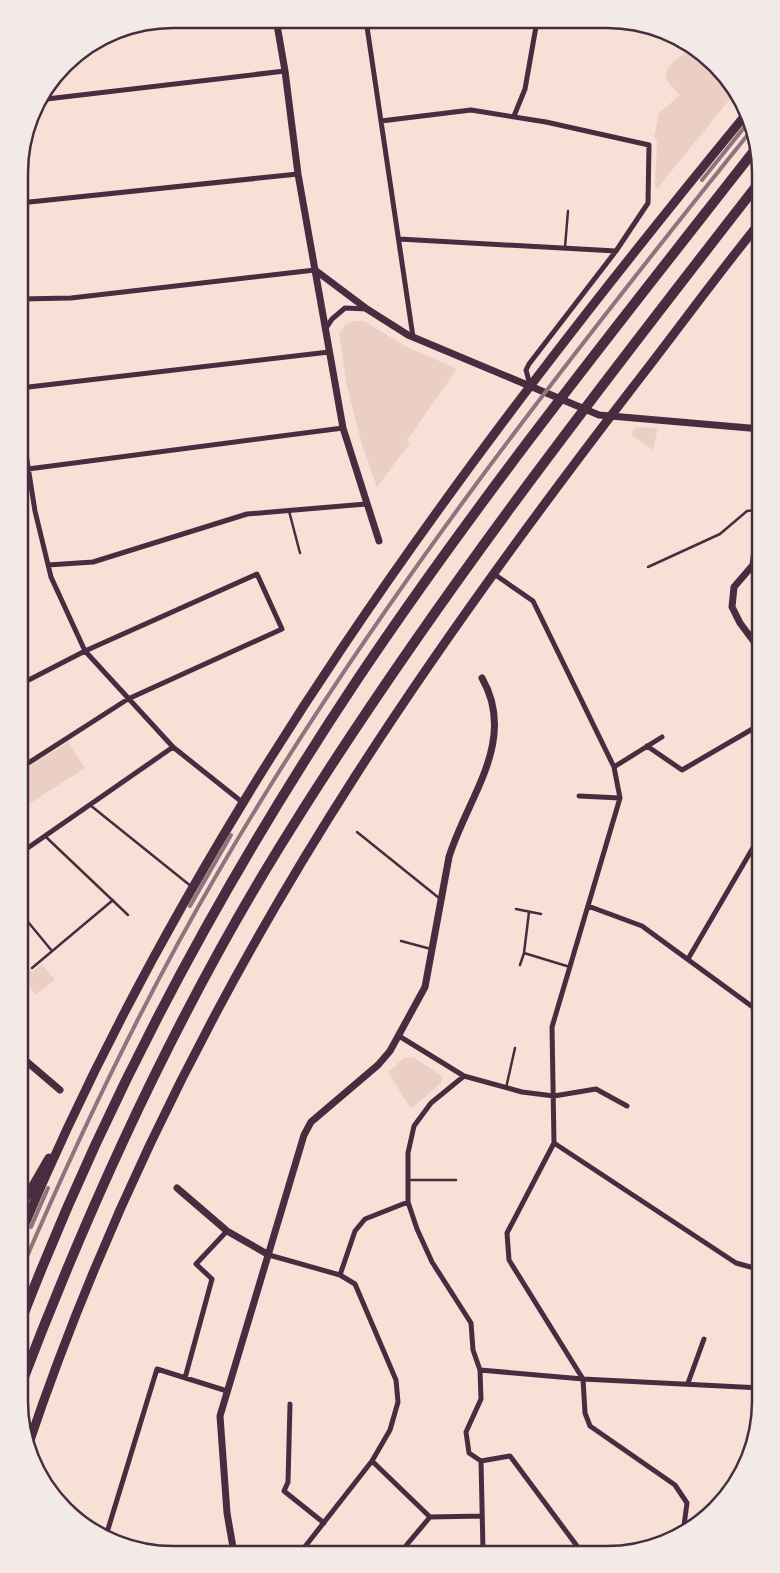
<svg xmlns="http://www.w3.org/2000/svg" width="780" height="1573" font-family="'Fira Sans Condensed',sans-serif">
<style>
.green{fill:#ebcfc5}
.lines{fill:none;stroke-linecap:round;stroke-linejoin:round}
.service{stroke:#4a2c40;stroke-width:2.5}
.minor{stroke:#4a2c40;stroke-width:5}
.tertiary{stroke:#4a2c40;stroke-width:7}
.primary{stroke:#4a2c40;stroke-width:9}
.motorway{stroke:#4a2c40;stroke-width:10}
.rail{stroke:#8f747c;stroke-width:4}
.rim{fill:none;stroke:#4a2c40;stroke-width:2.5}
</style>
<rect width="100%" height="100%" fill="#f7e1d7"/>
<!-- green -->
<path class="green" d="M691,48L709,57L734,94L657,189L655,185L657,142L654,137L659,113L680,95C677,91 669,85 667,79C662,66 683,55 691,48Z
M355,321H364L407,347L457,369L407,440L410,443L377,487L362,445L347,387L339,334L346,324Z
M635,427L658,428L653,450L631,435Z
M68,742L85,768L21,809L19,806V773Z
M42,964L55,980L35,995L21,971L27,966L32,972Z
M413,1057L442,1076V1082L411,1109L388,1072L404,1058Z"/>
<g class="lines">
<!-- service -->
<path class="service" d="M565,247L568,211
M20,465H27
M289,511L300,553
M648,567L720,534L747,511L758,510
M90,805L192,887
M357,832L439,898
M46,837L128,915
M516,909L541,914
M19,911L52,951
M401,941L431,949
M524,953L570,967
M520,965L524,953L529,912
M32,968L113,900
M506,1088L515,1048
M409,1180H456"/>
<!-- minor -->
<path class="minor" d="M366,20L413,337
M38,100L285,71
M514,116L525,89L537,21
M381,121L471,110L546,122L649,145L648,203L616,251L529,364L526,370L530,385
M20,203L298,174
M399,239L616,251
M20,299L71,298L315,270
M326,328L332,319L345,308L367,309
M20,388L329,352
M20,416L35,511L51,577L85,651L173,747L242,802
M28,469L343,428
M48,565L93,562L247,514L366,504
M494,574L533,601L614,767L620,798L552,1027L554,1143L507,1233L509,1260L583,1379L585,1413L590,1426L675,1485L687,1503L683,1533
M647,746L682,770L761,724
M614,767L662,737
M19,769L128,699L282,629L257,574L85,651L19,685
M579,796L620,798
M19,854L173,747
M588,906L642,926L761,1013
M688,959L761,834
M399,1036L464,1076L522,1092L554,1096L596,1089L627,1106
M464,1076L431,1103L414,1126L408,1153V1202L417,1229L432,1262L471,1323L473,1350L480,1370L481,1399L466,1432L469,1453L481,1461L510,1456L583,1554
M554,1143L736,1263L761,1270
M269,1255L340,1275L355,1284L396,1380L398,1402L390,1430L372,1461L300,1553
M340,1275L355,1231L365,1219L408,1202
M480,1370L583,1379L761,1388
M185,1378L212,1279L196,1264L227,1231
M688,1383L704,1339
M290,1404L288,1482L284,1491L324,1523
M372,1461L430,1517L482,1516
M481,1461L483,1550L486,1554
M105,1539L157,1369L227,1391
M399,1554L430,1517"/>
<!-- tertiary -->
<path class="tertiary" d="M276,19L285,71L298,174L343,428L379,541
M315,270L367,309L408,335L599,415L761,429
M761,651L740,623L732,607L734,587L753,565L761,506
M19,1055L60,1090
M177,1188L227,1231L269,1255
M234,1553L227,1513L220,1416L304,1135L311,1122L378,1065L390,1051L425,987L449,857C467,798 518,741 482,678"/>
<!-- primary -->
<path class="primary" d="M19,1210L49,1158
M19,1238C191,823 463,459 747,113
M27,1449C106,1213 221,985 356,775C442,641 536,513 633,387C676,332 717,275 761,221"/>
<!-- motorway -->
<path class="motorway" d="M19,1326C106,1098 222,883 357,680C481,495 620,322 757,147
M19,1390C90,1203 174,1019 279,848C423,614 592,397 761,180"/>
<!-- rail -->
<path class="rail" d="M702,180L751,119
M190,906L231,835
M31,1227L48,1188
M19,1275C79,1135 143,1000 220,869C374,605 563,365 754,127"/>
</g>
<!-- crop -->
<path d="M0 0H780V1573H0ZM173 28H607A145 145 0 0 1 752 173V1401A145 145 0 0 1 607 1546H173A145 145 0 0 1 28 1401V173A145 145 0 0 1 173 28Z" fill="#f1eae7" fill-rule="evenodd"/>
<path class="rim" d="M173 28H607A145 145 0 0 1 752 173V1401A145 145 0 0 1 607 1546H173A145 145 0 0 1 28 1401V173A145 145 0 0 1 173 28Z"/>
</svg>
